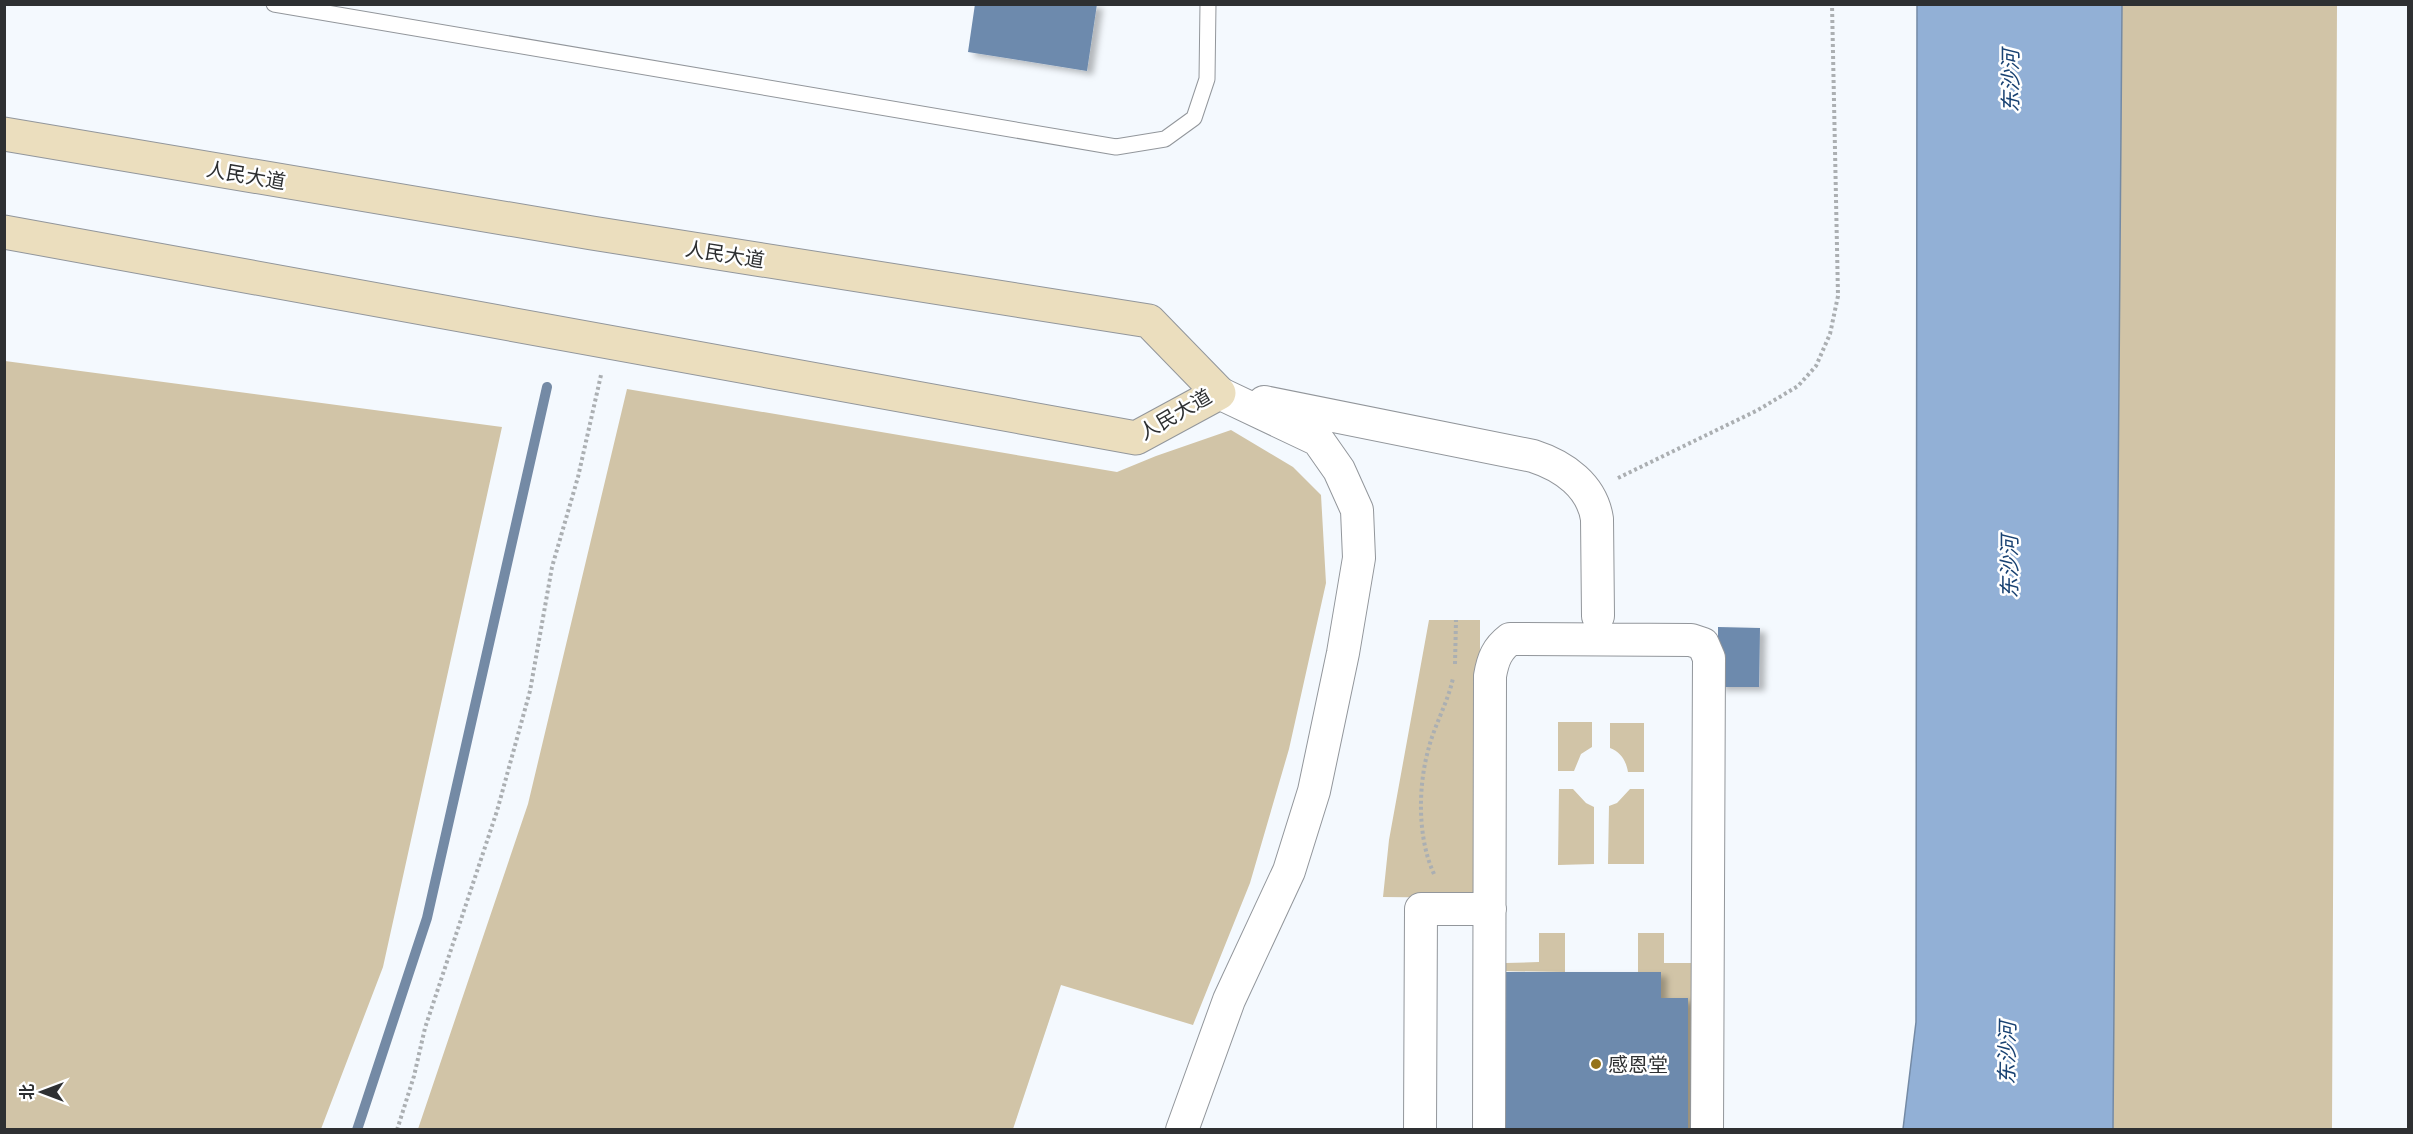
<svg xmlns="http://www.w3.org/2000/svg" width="2413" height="1134" font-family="'Archivo Narrow','Noto Sans SC',sans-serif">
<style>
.green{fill:#d1c4a7}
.water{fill:#92b0d6;stroke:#748aa5;stroke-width:1.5}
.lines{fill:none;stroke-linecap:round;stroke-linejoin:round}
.stream{stroke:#748aa5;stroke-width:10}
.building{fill:#6d8aad;filter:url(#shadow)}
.lane-casing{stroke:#92969b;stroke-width:17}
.street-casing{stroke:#92969b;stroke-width:34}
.secondary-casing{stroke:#92969b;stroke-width:35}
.path{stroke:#abafb2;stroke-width:4;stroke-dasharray:3 3;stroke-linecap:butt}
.lane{stroke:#fff;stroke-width:15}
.street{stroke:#fff;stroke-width:32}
.secondary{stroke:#ebdebe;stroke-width:33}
.poi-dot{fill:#95731b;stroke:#fff;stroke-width:2}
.labels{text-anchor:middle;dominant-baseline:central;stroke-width:5;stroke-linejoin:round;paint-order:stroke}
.street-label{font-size:20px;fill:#2e3032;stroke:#fff}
.poi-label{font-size:20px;fill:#2e3032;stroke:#fff;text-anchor:start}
.water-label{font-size:21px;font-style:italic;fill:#194272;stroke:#fff}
</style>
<defs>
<filter id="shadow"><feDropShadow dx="6" dy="4" stdDeviation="3" flood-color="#0004"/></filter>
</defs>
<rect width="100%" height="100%" fill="#f4f9fe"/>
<!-- green -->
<path class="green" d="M2122,5H2337L2332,1129H2113Z
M5,361L502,427L383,967L321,1129H5Z
M627,389L1117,472L1156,456L1231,430L1293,467L1321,495L1326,583L1289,749L1250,883L1193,1025L1061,985L1013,1129H418L528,804Z
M1429,620H1480V898L1383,897L1389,840Z
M1558,722H1592V747L1581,754L1574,771H1558Z
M1610,723H1644V772H1628C1626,761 1621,752 1610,748Z
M1559,789H1573L1586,803L1594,807V864L1558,865Z
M1630,789H1644V864H1608L1609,806L1617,803Z
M1539,933H1565V972L1500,971L1506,963L1539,962Z
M1638,933H1664V963H1697L1698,1129H1688V999L1661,998V972H1638Z"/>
<!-- water -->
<path class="water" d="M1917,5H2122L2113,1129H1903L1916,1022Z"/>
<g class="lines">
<!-- stream -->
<path class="stream" d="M357,1130L427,918L547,387"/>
</g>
<!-- building -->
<path class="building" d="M975,4H1097L1087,71L968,52Z
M1718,627L1760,628L1759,687H1718Z
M1505,972H1661V998H1688V1130H1504Z"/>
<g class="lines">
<!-- lane casing -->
<g class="lane-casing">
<path id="lane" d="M274,4L1116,147L1165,139L1194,118L1207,79L1208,4"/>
</g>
<!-- street casing -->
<g class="street-casing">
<path id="street" d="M1264,402L1533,456C1564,466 1592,486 1597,519L1598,616
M1182,1130L1229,1000L1289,871L1314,791L1343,653L1359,558L1357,510L1339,470L1318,440L1219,393
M1420,1130L1421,909H1490
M1489,1130L1490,676C1493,659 1497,649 1510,639L1691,640L1703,644L1709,658L1707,1130"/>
</g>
<!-- secondary casing -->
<g class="secondary-casing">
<path id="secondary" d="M4,134L592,233L1149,321L1219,393L1136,438L4,232"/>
</g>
<!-- path -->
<path class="path" d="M1618,478L1758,410L1798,386L1816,366L1830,334L1838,296L1832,4
M1455,664L1456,620
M1434,874C1417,837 1418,785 1429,747C1435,724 1448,702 1453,678
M397,1130L414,1076L425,1028L497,811L530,691L552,567L578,477L601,375"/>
<!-- lane -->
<use href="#lane" class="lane"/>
<!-- street -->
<use href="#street" class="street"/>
<!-- secondary -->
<use href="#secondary" class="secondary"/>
</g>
<!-- markers -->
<circle class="poi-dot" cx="1596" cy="1064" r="6"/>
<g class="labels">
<!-- street labels -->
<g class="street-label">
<text transform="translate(246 175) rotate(10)">人民大道</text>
<text transform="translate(725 254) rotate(9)">人民大道</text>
<text transform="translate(1175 414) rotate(-30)">人民大道</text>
</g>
<!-- poi labels -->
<g class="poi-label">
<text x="1608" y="1064">感恩堂</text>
</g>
<!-- water labels -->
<g class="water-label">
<text transform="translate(2010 81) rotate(-90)">东沙河</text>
<text transform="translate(2009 567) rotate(-90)">东沙河</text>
<text transform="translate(2007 1053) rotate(-89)">东沙河</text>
</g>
</g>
<!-- border -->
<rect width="2413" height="1134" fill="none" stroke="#2e3032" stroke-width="12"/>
<!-- north arrow -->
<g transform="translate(42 1092) rotate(270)" stroke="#ffffff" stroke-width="4.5" paint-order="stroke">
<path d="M0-4.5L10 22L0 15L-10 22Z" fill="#2e3032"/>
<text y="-9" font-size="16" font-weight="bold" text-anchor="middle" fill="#2e3032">北</text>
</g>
</svg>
